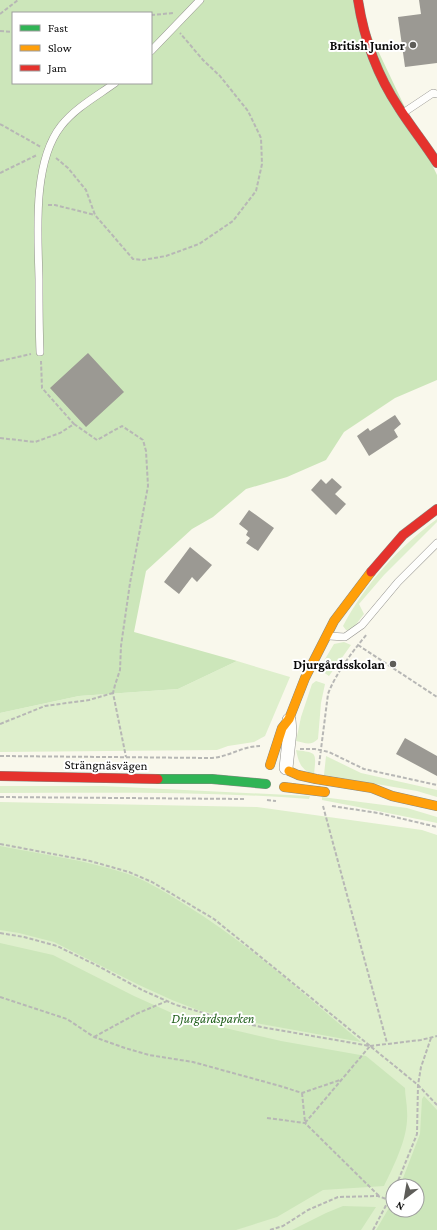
<svg xmlns="http://www.w3.org/2000/svg" width="437" height="1230" font-family="'Crimson Pro',serif">
<style>
.green{fill:#deefcc;fill-rule:evenodd}
.forest{fill:#cce6ba;fill-rule:evenodd}
.building{fill:#9b9993}
.lines{fill:none;stroke-linecap:round;stroke-linejoin:round}
.lane-casing{stroke:#92918c;stroke-width:8}
.street-casing{stroke:#92918c;stroke-width:14}
.fast-casing{stroke:#888882;stroke-width:10}
.slow-casing{stroke:#888882;stroke-width:10}
.jam-casing{stroke:#888882;stroke-width:10}
.path{stroke:#b7b7b5;stroke-width:2;stroke-dasharray:4 2;stroke-linecap:butt}
.lane{stroke:#fefefc;stroke-width:7}
.street{stroke:#fefefc;stroke-width:13}
.fast{stroke:#30b455;stroke-width:9}
.slow{stroke:#ff9f0a;stroke-width:9}
.jam{stroke:#e5322d;stroke-width:9}
.poi-dot{fill:#5e5d59;stroke:#fff;stroke-width:1.5}
.labels{text-anchor:middle;dominant-baseline:central;stroke-width:4;stroke-linejoin:round;paint-order:stroke}
.poi-label{font-size:13px;font-weight:bold;fill:#0a0a0a;stroke:#fff;text-anchor:end}
.street-label{font-size:13px;fill:#0a0a0a;stroke:#fff}
.park-label{font-size:13px;font-style:italic;fill:#21601c;stroke:#fff}
</style>
<rect width="100%" height="100%" fill="#f9f8ec"/>
<!-- green -->
<path class="green" d="M437,519V522L384,575L359,604L364,614L354,627L350,631L346,630L343,626C365,584 399,547 437,519Z
M344,642L351,645L329,676L319,669L334,644Z
M237,661L290,677L265,736L254,742L228,746L217,750L0,752V713L79,696L178,689Z
M316,681L325,684L321,703L318,739C311,746 305,743 296,741L301,717L312,684Z
M296,750C318,753 316,752 314,775C301,769 299,764 296,750Z
M326,756L361,773L437,790V797L417,791L324,775Z
M0,786H103L310,796L309,799C206,791 103,793 0,793Z
M322,797L407,808L437,817V823L353,806L322,800Z
M0,802L257,807L422,830L437,835V1230H0ZM393,1186H417V1210H393Z"/>
<!-- forest -->
<path class="forest" d="M0,0H354L437,175V380L395,398L344,432L326,460L287,477L246,489L213,517L192,529L146,571L134,632L237,661L178,689L79,696L0,713ZM13,13H151V83H13Z
M0,846C41,854 85,860 125,873C146,880 165,892 184,904C248,943 303,994 361,1042L261,1024L198,1010L172,1000L139,985L54,942L19,933L0,930Z
M0,943L53,955L134,996L183,1018L281,1041L366,1056L405,1088C405,1096 407,1103 407,1111C409,1136 395,1163 384,1186L323,1190L277,1217L236,1230H0Z
M424,1096L437,1110V1230H376L393,1201V1210H417V1186H400L420,1134L422,1099Z
M343,1206L376,1207L361,1230H292L326,1213Z"/>
<!-- building -->
<path class="building" d="M419,0H437V63L405,67L398,17L421,14Z
M88,353L124,392L86,427L50,388Z
M395,415L401,424L394,430L398,437L369,456L357,436L368,428L370,431Z
M332,478L342,487L335,494L346,504L336,515L311,490L321,479L326,484Z
M249,510L274,528L258,551L246,543L250,538L246,535L248,531L239,524Z
M190,547L212,565L197,582L192,577L179,594L164,582Z
M405,738L437,756V776L396,754Z"/>
<g class="lines">
<!-- lane casing -->
<g class="lane-casing">
<path id="lane" d="M151,51L200,0
M403,113L433,93L437,94
M40,352C39,328 39,303 39,279C38,234 32,163 61,126C75,108 97,96 115,83
M329,636L345,637L362,625L398,582L437,543"/>
</g>
<!-- street casing -->
<g class="street-casing">
<path id="street" d="M286,768L290,731L289,720"/>
</g>
<!-- fast casing -->
<g class="fast-casing">
<path id="fast" d="M158,779H212L266,784"/>
</g>
<!-- slow casing -->
<g class="slow-casing">
<path id="slow" d="M270,765L282,728L289,719L305,678L334,621L371,572
M289,771L298,775L316,779L372,788L392,796L437,806
M284,787L325,792"/>
</g>
<!-- jam casing -->
<g class="jam-casing">
<path id="jam" d="M358,0C364,39 377,75 399,108C411,127 425,144 437,163
M371,572L403,535L437,509
M0,776L158,779"/>
</g>
<!-- path -->
<path class="path" d="M0,14L18,0
M151,15L174,13
M0,31L13,32
M0,124L41,147
M56,158L68,168L86,190L95,215L133,259L143,260L166,256L199,244L233,221L256,191L262,164L261,138L248,111L220,76L203,60L180,33
M0,173L37,155
M48,205H55L95,215
M0,361L31,354
M74,424L97,440L122,426L143,440L146,451L148,486L130,583L121,646L120,670L115,685L113,693L126,757
M0,438L35,442L60,433L74,424L42,388L41,361
M358,645L437,697
M0,724L45,706L89,700L113,693
M300,749H315L329,752L364,769L437,785
M0,756L210,758C227,758 242,746 260,746
M319,765L328,694C336,673 352,652 367,634
M0,797L244,799
M267,800L276,801
M323,806L387,1043
M332,806L378,813L437,827
M0,844L90,861L129,872L152,882L214,919L240,940L418,1085L437,1105
M0,933L24,937L57,946L100,967L142,990L176,1005L221,1018L261,1027L370,1046L421,1040L437,1036
M0,997L67,1019L94,1037L125,1048L149,1055L193,1062L280,1086L302,1093L340,1080
M94,1037L136,1014L167,1001
M302,1093L305,1122
M267,1118L305,1123L379,1196
M305,1123L370,1046
M396,1186L417,1134L418,1085L421,1067L431,1038
M270,1230L283,1226L308,1210L338,1197L378,1196L389,1200
M373,1230L393,1192"/>
<!-- lane -->
<use href="#lane" class="lane"/>
<!-- street -->
<use href="#street" class="street"/>
<!-- fast -->
<use href="#fast" class="fast"/>
<!-- slow -->
<use href="#slow" class="slow"/>
<!-- jam -->
<use href="#jam" class="jam"/>
</g>
<!-- markers -->
<g class="poi-dot">
<circle cx="413" cy="45" r="4"/>
<circle cx="393" cy="664" r="4"/>
</g>
<g class="labels">
<!-- poi labels -->
<g class="poi-label">
<text x="405" y="45">British Junior</text>
<text x="385" y="664">Djurgårdsskolan</text>
</g>
<!-- street labels -->
<g class="street-label">
<text transform="translate(106 765) rotate(1)">Strängnäsvägen</text>
</g>
<!-- park labels -->
<g class="park-label">
<text x="213" y="1018">Djurgårdsparken</text>
</g>
</g>
<!-- legend -->
<rect x="12" y="12" width="140" height="72" fill="#ffffff" stroke="#9d9d9d"/>
<rect x="20" y="25" width="20" height="6" fill="#30b455" stroke="#9d9d9d"/>
<text x="48" y="32" font-size="12" fill="#0a0a0a">Fast</text>
<rect x="20" y="45" width="20" height="6" fill="#ff9f0a" stroke="#9d9d9d"/>
<text x="48" y="52" font-size="12" fill="#0a0a0a">Slow</text>
<rect x="20" y="65" width="20" height="6" fill="#e5322d" stroke="#9d9d9d"/>
<text x="48" y="72" font-size="12" fill="#0a0a0a">Jam</text>
<!-- north arrow -->
<g transform="translate(405 1198) rotate(211)"><circle r="19" fill="#ffffff" stroke="#9d9d9d"/>
<path d="M0-3L7 15L0 10L-7 15Z" fill="#5e5d59"/>
<text y="-6" font-size="11" font-weight="bold" text-anchor="middle" fill="#0a0a0a">N</text>
</g>
</svg>
